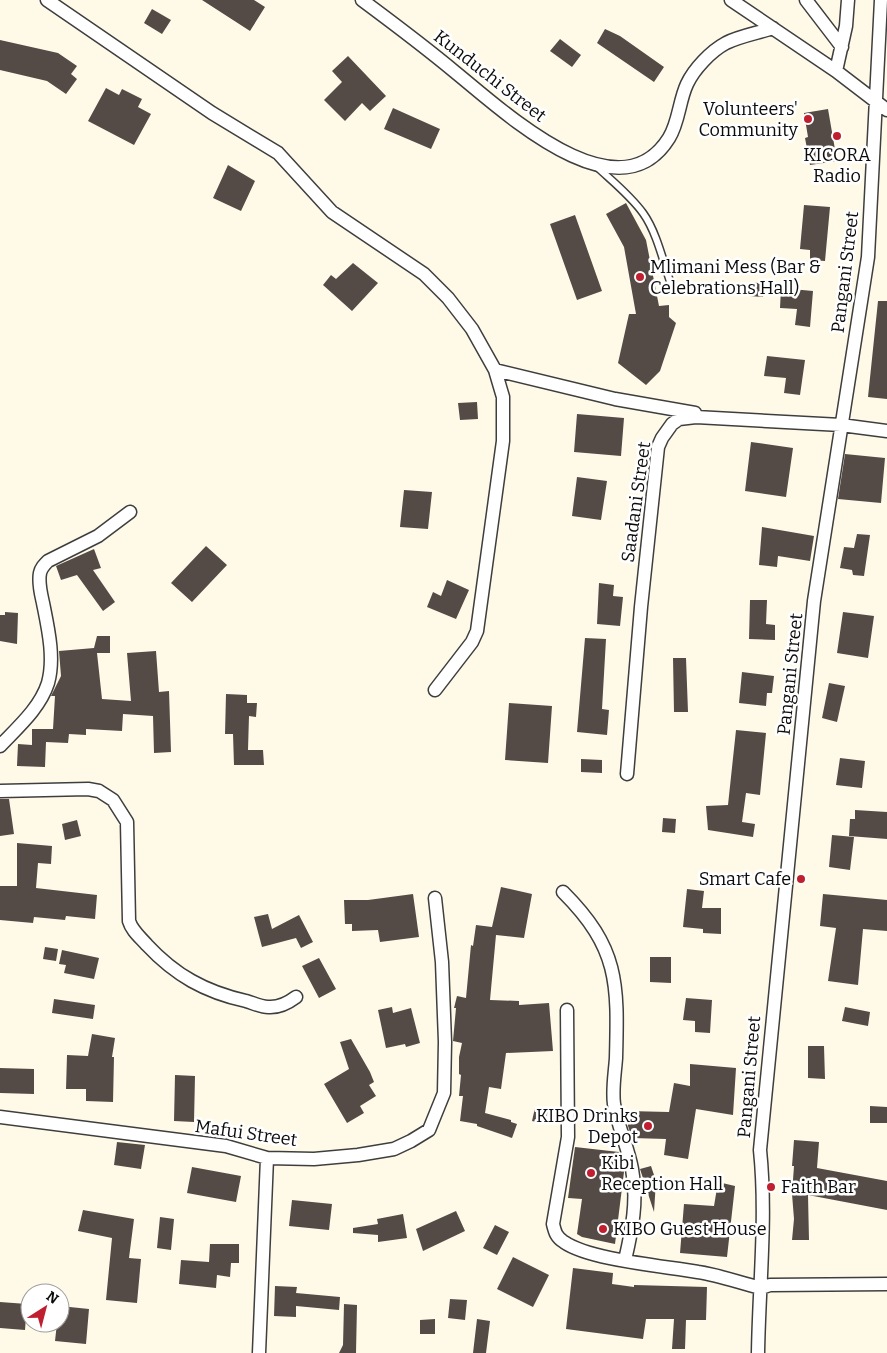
<svg xmlns="http://www.w3.org/2000/svg" width="887" height="1353" font-family="Bitter,serif">
<style>
.building{fill:#544b47}
.lines{fill:none;stroke-linecap:round;stroke-linejoin:round}
.lane-casing{stroke:#3e3e3e;stroke-width:9}
.street-casing{stroke:#3e3e3e;stroke-width:15}
.lane{stroke:#fff;stroke-width:6}
.street{stroke:#fff;stroke-width:12}
.poi-dot{fill:#bf1f2e;stroke:#fff;stroke-width:2}
.labels{text-anchor:middle;dominant-baseline:central;stroke-width:5;stroke-linejoin:round;paint-order:stroke}
.street-label{font-size:18px;fill:#0b0b0b;stroke:#fff}
.poi-label{font-size:18px;fill:#0b0b0b;stroke:#fff;text-anchor:start}
</style>
<rect width="100%" height="100%" fill="#fffae8"/>
<!-- building -->
<path class="building" d="M202,0H254L265,7L250,31Z
M152,9L171,20L162,34L144,23Z
M605,29L620,36L664,67L654,82L597,43Z
M560,39L581,55L572,67L550,51Z
M0,40L58,53L77,66L71,74L77,79L66,94L47,81L0,70Z
M348,56L386,96L370,111L362,103L345,121L324,100L342,82L332,71Z
M106,88L119,95L122,89L142,99L138,107L151,114L134,145L88,121Z
M393,108L440,129L431,149L384,129Z
M828,109L837,161L810,165L805,138L808,137L804,113Z
M228,165L255,181L241,211L213,198Z
M626,203L646,240L659,306L669,305V317L676,323L660,371L646,385L618,363L629,314H636L624,247L606,214Z
M804,205L830,207L825,261L810,260V250L800,249Z
M575,215L602,291L577,300L550,224Z
M353,263L378,283L352,311L323,285L331,275L336,279Z
M750,282L765,284L763,297L749,296Z
M781,288L813,291L810,327L795,325L797,309L780,308Z
M878,301H887V399L868,397Z
M767,356L805,360L800,395L784,393L786,378L764,376Z
M477,402L478,419L460,420L458,403Z
M577,414L624,418L621,456L574,452Z
M751,442L793,448L786,497L745,491Z
M845,454L885,458L881,503L838,499Z
M577,477L607,481L601,520L572,516Z
M404,490L432,492L428,529L400,527Z
M762,527L814,536L810,561L778,556L777,567L759,565Z
M857,534L870,535L864,576L853,575L852,570L840,568L844,547L854,548Z
M206,546L227,565L192,602L171,583Z
M94,549L101,568L93,570L115,602L103,611L77,575L61,580L56,566Z
M447,580L469,590L456,619L427,607L433,592L441,596Z
M599,583L614,585L613,596L623,597L620,626L597,624Z
M750,600H767L766,624L775,625V640L749,639Z
M5,612L18,613L17,644L0,641V615H5Z
M843,612L874,616L868,658L837,653Z
M97,636H110V653H97L102,699L131,701L127,653L156,651L159,692L169,691L171,752L154,753L153,716L123,714L122,731L86,729V735L69,734L68,743L46,742L45,767L17,766L18,744L32,745V729H53L55,696H51L61,676L59,651L94,648Z
M585,638L606,639L602,709L609,710L607,735L577,732Z
M673,658H686L688,712H674Z
M742,672L774,676L772,693H767L766,706L739,703Z
M829,683L845,686L837,722L822,718Z
M226,694L247,695V703H257L256,717L249,716L248,750H263L264,765H234L233,734H225Z
M509,703L552,706L548,763L505,760Z
M736,730L766,733L760,795L746,793L742,822L755,824L753,837L708,830L706,806L728,805Z
M840,758L865,761L862,788L836,785Z
M581,759L602,760V773L581,772Z
M0,799H9L14,834L0,836Z
M855,810L887,812V839L849,836L850,819H855Z
M663,818L676,819L675,833L662,832Z
M77,820L81,836L65,840L62,824Z
M832,835L854,837L850,870L829,867Z
M17,843L52,846L51,864L38,863L36,888L97,895L95,919L66,916L65,920L34,917L33,923L0,920V886H17Z
M501,887L532,894L524,938L496,935L490,1000L519,1001V1005L549,1003L553,1051L506,1053L501,1089L489,1087L485,1113L511,1120V1122L517,1124L512,1138L477,1126V1124L460,1121L463,1096H459L461,1075L459,1074V1057L462,1043L453,1041L456,1008H454L457,996L466,998L471,945L473,946L476,925L492,927Z
M687,889L704,891L702,908H721V934L703,933V929L683,927Z
M413,894L419,937L380,942L378,930L352,931V924H345L344,900H368Z
M823,894L887,900V931L863,929L858,985L828,981L836,928L820,926Z
M268,914L272,929L299,915L313,942L301,948L296,938L262,947L254,917Z
M45,947L58,949L56,961L43,959Z
M62,950L99,958L94,979L64,973L66,965L59,964Z
M650,957H671V983L650,982Z
M319,958L336,989L319,998L302,966Z
M686,998L712,1000L710,1033L695,1032V1021L683,1020Z
M54,999L95,1005L93,1019L52,1013Z
M392,1007L393,1013L411,1008L420,1043L406,1047L405,1044L386,1048L378,1010Z
M845,1007L870,1012L868,1026L842,1021Z
M92,1034L115,1038L112,1057H114L113,1102L86,1101V1089H66L67,1055L88,1056Z
M351,1039L370,1072L374,1082L369,1085L376,1096L360,1106L364,1113L347,1123L324,1084L349,1069L340,1042Z
M808,1046H824L825,1079L808,1078Z
M690,1064L736,1068L733,1115L696,1109L688,1159L664,1155L666,1139L632,1138L628,1126V1111L669,1112L674,1083L690,1086Z
M0,1068L34,1069V1094L0,1093Z
M175,1075L195,1076L194,1122L174,1121Z
M870,1106L887,1107V1123H870Z
M535,1108L548,1110L545,1124L532,1121Z
M794,1140L819,1142L817,1168L887,1181V1210L808,1195L809,1240H792L794,1219L792,1194L794,1166H792Z
M117,1142L145,1145L141,1169L114,1165Z
M575,1147L619,1152L624,1172L615,1244L582,1237L577,1234L582,1199L568,1198Z
M651,1166L656,1181L654,1212L640,1169Z
M192,1167L241,1176L236,1202L187,1193Z
M718,1182L735,1186L727,1257L680,1253L684,1204L714,1206Z
M292,1200L332,1204L329,1230L289,1226Z
M83,1210L134,1219L129,1258L141,1259L137,1303L106,1300L112,1238L78,1231Z
M456,1211L465,1231L423,1251L416,1229Z
M403,1214L407,1238L378,1242V1235L353,1233V1228L378,1224L377,1219Z
M160,1217L174,1219L171,1250L157,1248Z
M495,1225L509,1232L497,1255L483,1248Z
M210,1244H239V1263H231L230,1277L217,1275L216,1288L179,1284L181,1260L209,1262Z
M513,1257L549,1275L533,1307L497,1289Z
M573,1268L613,1273L612,1284L634,1287V1285L707,1287L706,1320H686L685,1349H672L674,1319H646L643,1339L566,1329Z
M275,1286L297,1287L296,1293L340,1297L339,1310L296,1306V1317L274,1316Z
M450,1299L467,1300L465,1320L448,1318Z
M0,1302L27,1304L25,1330L0,1328Z
M344,1304L357,1305L356,1353H339L343,1345Z
M60,1306L89,1309L86,1344L55,1341L57,1323H60Z
M435,1319V1334H420V1320Z
M477,1319L490,1321L486,1353H473Z"/>
<g class="lines">
<!-- lane casing -->
<g class="lane-casing">
<path id="lane" d="M596,166C612,181 630,195 643,213C658,234 664,266 673,290"/>
</g>
<!-- street casing -->
<g class="street-casing">
<path id="street" d="M47,0L212,113L278,153L332,212L424,274L448,298L472,329L495,370L503,397V441L477,631L472,642L435,690
M362,0C393,23 425,47 455,72C501,109 618,220 669,138C679,122 679,101 687,84C694,69 711,51 726,43C740,36 758,33 773,28
M731,0L836,71L887,110
M806,0L842,47
M836,71L846,26L848,0
M495,370L615,399L695,413
M0,746C18,727 40,708 48,683C55,658 48,628 43,603C41,594 38,583 40,573C41,568 44,565 48,561L98,536L130,512
M627,774L641,607L658,447L662,438L672,424L679,419L696,417L841,425L887,431
M0,791L88,789L99,791L113,800L127,822L129,921C132,931 140,937 147,945C175,975 205,992 246,1001C253,1003 261,1007 268,1007C279,1008 288,1003 296,997
M563,892C619,948 618,983 616,1058C615,1073 612,1089 614,1104C618,1127 628,1147 632,1169C638,1200 632,1230 625,1260
M567,1010L568,1137L553,1224C555,1232 556,1237 564,1242C590,1260 664,1266 698,1272C719,1275 740,1283 761,1288L770,1285L887,1284
M0,1117L226,1146L267,1158L314,1159L358,1155L394,1149L411,1141L429,1130L444,1093L445,1042L442,962L435,898
M259,1353L267,1158
M758,1353C759,1286 767,1217 760,1150L814,601L868,257L881,0"/>
</g>
<!-- lane -->
<use href="#lane" class="lane"/>
<!-- street -->
<use href="#street" class="street"/>
</g>
<!-- markers -->
<g class="poi-dot">
<circle cx="808" cy="119" r="5"/>
<circle cx="837" cy="136" r="5"/>
<circle cx="640" cy="277" r="5"/>
<circle cx="801" cy="879" r="5"/>
<circle cx="648" cy="1126" r="5"/>
<circle cx="591" cy="1173" r="5"/>
<circle cx="771" cy="1187" r="5"/>
<circle cx="603" cy="1229" r="5"/>
</g>
<g class="labels">
<!-- street labels -->
<g class="street-label">
<text transform="translate(490 76) rotate(38)">Kunduchi Street</text>
<text transform="translate(845 272) rotate(-83)">Pangani Street</text>
<text transform="translate(636 502) rotate(-82)">Saadani Street</text>
<text transform="translate(790 674) rotate(-84)">Pangani Street</text>
<text transform="translate(749 1077) rotate(-85)">Pangani Street</text>
<text transform="translate(246 1133) rotate(8)">Mafui Street</text>
</g>
<!-- poi labels -->
<g class="poi-label">
<text x="798" y="109" text-anchor="end">Volunteers'<tspan x="798" dy="21">Community</tspan></text>
<text x="837" y="155" text-anchor="middle">KICORA<tspan x="837" dy="21">Radio</tspan></text>
<text x="650" y="267">Mlimani Mess (Bar &amp;<tspan x="650" dy="21">Celebrations Hall)</tspan></text>
<text x="791" y="879" text-anchor="end">Smart Cafe</text>
<text x="638" y="1116" text-anchor="end">KIBO Drinks<tspan x="638" dy="21">Depot</tspan></text>
<text x="601" y="1163">Kibi<tspan x="601" dy="21">Reception Hall</tspan></text>
<text x="781" y="1187">Faith Bar</text>
<text x="613" y="1229">KIBO Guest House</text>
</g>
</g>
<!-- north arrow -->
<g transform="translate(45 1308) rotate(36)"><circle r="24" fill="#ffffff" stroke="#9d9d9d"/>
<path d="M0-4L9 19L0 12L-9 19Z" fill="#bf1f2e"/>
<text y="-8" font-size="14" font-weight="bold" text-anchor="middle" fill="#0b0b0b">N</text>
</g>
</svg>
